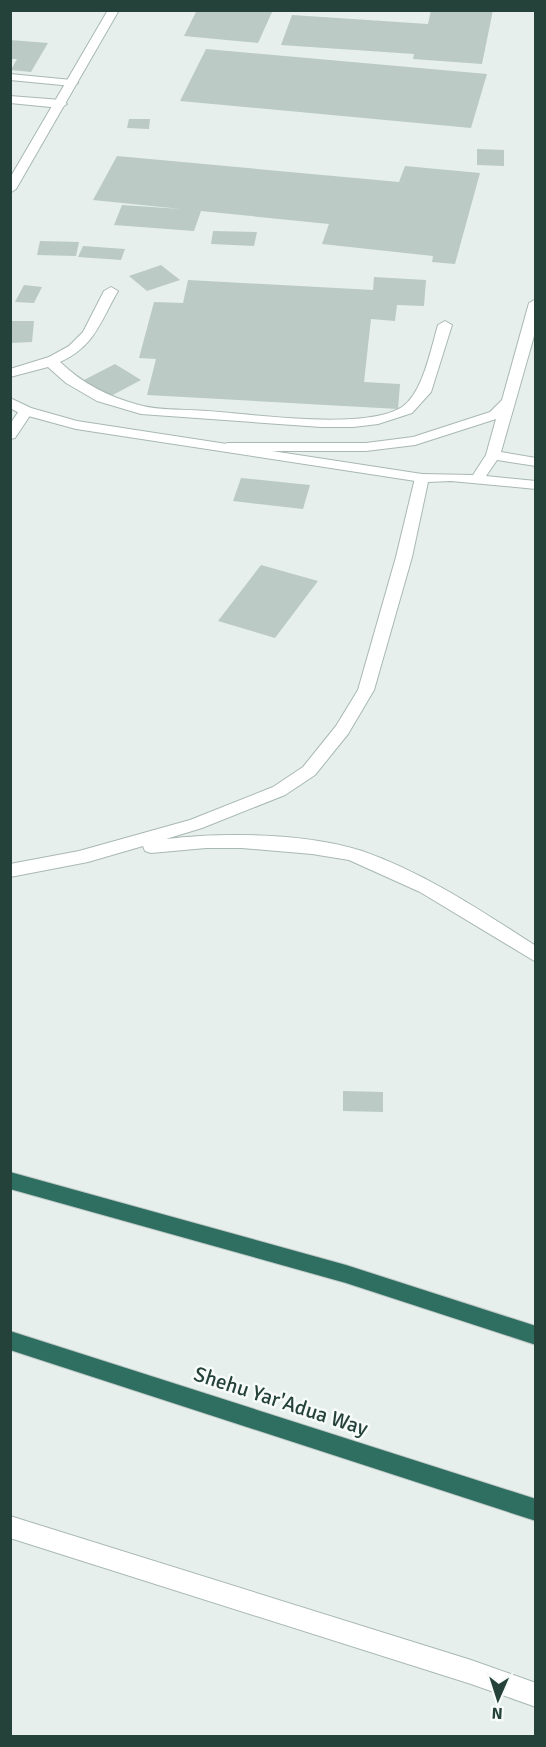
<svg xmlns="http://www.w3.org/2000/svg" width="546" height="1747" font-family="Signika,sans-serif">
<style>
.building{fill:#bbcac4}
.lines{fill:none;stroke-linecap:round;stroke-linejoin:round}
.service-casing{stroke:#a8b8b2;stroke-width:2}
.minor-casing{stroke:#a8b8b2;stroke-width:2}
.tertiary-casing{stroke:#a8b8b2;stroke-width:2}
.motorway-casing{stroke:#c2cac8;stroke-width:2}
.service{fill:#fff;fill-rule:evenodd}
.minor{fill:#fff;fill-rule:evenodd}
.tertiary{fill:#fff;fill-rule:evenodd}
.motorway{fill:#2f6f62;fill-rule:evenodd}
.labels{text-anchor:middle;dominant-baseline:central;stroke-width:5;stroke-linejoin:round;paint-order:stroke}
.near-street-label{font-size:21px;fill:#24423a;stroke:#f7fbf9}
</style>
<rect width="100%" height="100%" fill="#e6efeb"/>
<!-- building -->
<path class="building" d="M197,10H273L258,43L184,36Z
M431,10H493L482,64L413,59L414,54L281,45L292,15L428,24Z
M10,40L48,43L31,72L11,70L17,59H10Z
M206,49L487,74L471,128L180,101Z
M129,119H150L149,129L127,128Z
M477,149L504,150V166L477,165Z
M117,156L399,182L405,166L480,173L455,264L432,262L433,256L322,244L329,224L201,211L194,231L114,225L122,205L181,209L93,200Z
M213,231L257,232L254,246L211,244Z
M40,241L79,242L76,256L37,255Z
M83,246L125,249L121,260L78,257Z
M161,265L180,280L147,291L129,276Z
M374,277L426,280L424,306L397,305L395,321L371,319L364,382L400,384L398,409L147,395L156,359L139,358L154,302L183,303L188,280L373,290Z
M24,285L42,287L34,303L15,302Z
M10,321H34L32,342L10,343Z
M115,364L141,380L109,397L82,381Z
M241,478L310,485L303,509L233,501Z
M261,565L318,581L275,638L218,621Z
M343,1091L383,1092V1112L343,1111Z"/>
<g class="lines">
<!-- service casing -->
<g class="service-casing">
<path id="service" d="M10,74L72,80L78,83L72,86L10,80Z
M10,96L61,100L67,104L61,108L10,103Z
M111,287L118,291C100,322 95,346 60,362C83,384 109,397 139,405C160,411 186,409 207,411C253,414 364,431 402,407C423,393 431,348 438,325L445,321L452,325L431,392L412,413L378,424L353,427H321L141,414L97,401L66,383L48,367L10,377V369L49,357L69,346L83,332L104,291Z
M26,407L33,411L15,438L10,439V424L21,408Z"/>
</g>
<!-- minor casing -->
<g class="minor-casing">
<path id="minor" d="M108,10H119L16,189L10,193V178Z
M10,398L31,408L77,421L422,474L429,478L422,482L76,429L21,414L10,408Z"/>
</g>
<!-- tertiary casing -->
<g class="tertiary-casing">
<path id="tertiary" d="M536,299V329L501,452L536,458V466L497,460L486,476L536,481V489L451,481L428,482L412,557L374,690L348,734L315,775L285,795L202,828L166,839C224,832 307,833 362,851C425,873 480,910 536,946V962L420,892L349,860L312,854L242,848H206L151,853L145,851L143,846L88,862L10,877V864L79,851L190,820L273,787L303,767L336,726L358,690L396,557L415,478L422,474L473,475L486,455L496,419L415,445L366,451H227L220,447L227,443H366L413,437L490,412L502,400L529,303Z
M10,1516L471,1660L536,1683V1707L471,1684L10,1538Z"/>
</g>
<!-- motorway casing -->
<g class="motorway-casing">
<path id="motorway" d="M10,1172L346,1265L536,1326V1345L346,1283L10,1189Z
M10,1331L536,1499V1521L10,1350Z"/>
</g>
<!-- service -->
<use href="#service" class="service"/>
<!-- minor -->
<use href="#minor" class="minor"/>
<!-- tertiary -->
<use href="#tertiary" class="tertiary"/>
<!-- motorway -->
<use href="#motorway" class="motorway"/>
</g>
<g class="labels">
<!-- near-street labels -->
<g class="near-street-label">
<text transform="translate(281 1401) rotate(18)">Shehu Yar'Adua Way</text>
</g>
</g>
<!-- border -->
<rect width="546" height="1747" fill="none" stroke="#24423a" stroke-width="24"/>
<!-- north arrow -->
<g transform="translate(498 1699) rotate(183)" stroke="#f7fbf9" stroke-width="4.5" paint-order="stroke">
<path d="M0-4.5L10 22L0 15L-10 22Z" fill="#24423a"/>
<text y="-9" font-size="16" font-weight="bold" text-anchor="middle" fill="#24423a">N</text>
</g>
</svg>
